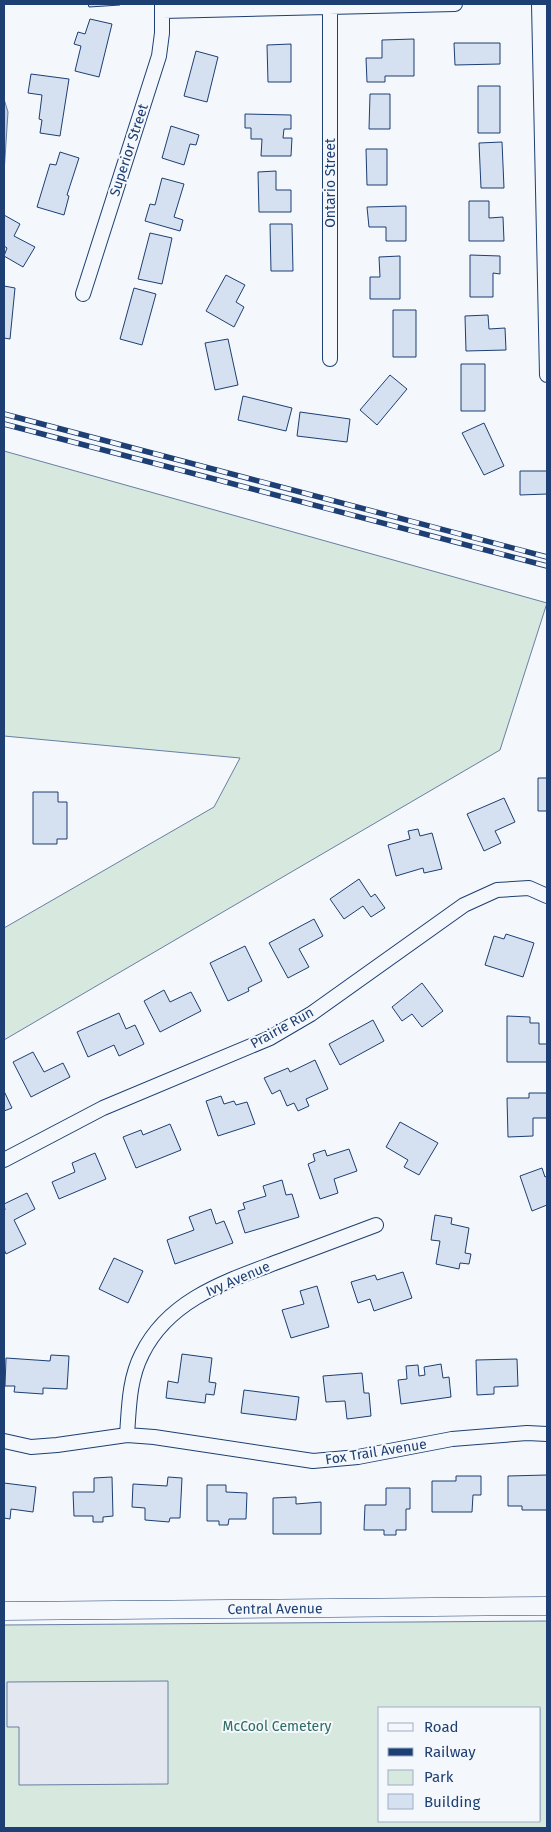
<svg xmlns="http://www.w3.org/2000/svg" width="551" height="1832" font-family="'Fira Sans',sans-serif">
<style>
.green{fill:#d7e8df;stroke:#687fa3;fill-rule:evenodd}
.parking{fill:#e3e8f0;stroke:#687fa3}
.water{fill:#bed0e5;stroke:#687fa3}
.building{fill:#d5e0f0;stroke:#1d3f73}
.lines{fill:none;stroke-linecap:round;stroke-linejoin:round}
.minor-casing{stroke:#1d3f73;stroke-width:16}
.tertiary-casing{stroke:#1d3f73;stroke-width:19}
.minor{stroke:#f4f7fb;stroke-width:14}
.tertiary{stroke:#f4f7fb;stroke-width:18}
.rail-casing{stroke:#1d3f73;stroke-width:5.5}
.rail{stroke:#f4f7fb;stroke-width:4;stroke-dasharray:11;stroke-linecap:butt}
.labels{text-anchor:middle;dominant-baseline:central;stroke-width:4;stroke-linejoin:round;paint-order:stroke}
.street-label{font-size:14px;fill:#1d3f73;stroke:#f4f7fb}
.park-label{font-size:14px;fill:#2c6c60;stroke:#f4f7fb}
</style>
<rect width="100%" height="100%" fill="#f4f7fb"/>
<!-- green -->
<path class="green" d="M4,451L547,603L500,750L4,1040V928L214,807L240,758L4,736Z
M547,1621V1828H4V1625ZM380,1708H540V1821H380Z"/>
<!-- parking -->
<path class="parking" d="M168,1681V1784L19,1785V1727H7V1682Z"/>
<!-- water -->
<path class="water" d="M4,99L8,112L4,173Z"/>
<!-- building -->
<path class="building" d="M88,4H120V5L89,7Z
M90,19L112,24L99,77L75,71L81,46L74,44L78,32L85,34Z
M414,39V76H385V82H367L366,58H382V40Z
M454,43H500V64L455,65Z
M291,44V82H268L267,45Z
M196,51L218,57L207,102L184,96Z
M31,74L69,79L60,136L40,133L42,120L39,119L42,95L28,93Z
M478,86H500V133H478Z
M370,94H390V129H369Z
M245,114L291,115V129H284L283,138H292L291,156H261L262,139H251V128H245Z
M171,126L199,135L196,145L190,144L184,165L162,158Z
M502,142L504,188H481L479,143Z
M366,149H387V185H367Z
M60,152L79,158L67,195L69,196L64,215L37,207L50,164L56,165Z
M276,171V190H291V212H259L258,172Z
M162,178L184,184L174,217L183,220L180,231L145,221L150,204L155,205Z
M469,201H489V218L503,217L504,241H469Z
M406,206V241H386V227H369L367,207Z
M4,215L20,224L14,236L35,247L23,267L4,256L7,248L4,246Z
M270,224H292L293,271H271Z
M150,233L172,238L162,284L138,279Z
M470,255L500,256V274L493,273V297H470Z
M400,256V299H370V277H380L379,257Z
M226,275L245,285L236,302L244,307L234,327L206,311Z
M4,286L15,288L10,339L4,338Z
M134,288L156,294L142,345L120,339Z
M393,310H416V357H393Z
M488,315L489,329L505,328L506,350L466,351L465,316Z
M228,339L238,385L215,390L205,343Z
M461,364H485V411H461Z
M390,375L407,389L377,425L360,410Z
M243,396L292,408L286,431L238,420Z
M300,412L350,419L347,442L297,436Z
M484,423L504,466L484,475L462,433Z
M520,471H547V494L520,495Z
M538,778H547V811H538Z
M33,792H58V802H67V839H57V844H33Z
M504,798L515,822L495,831L501,843L484,851L467,814Z
M418,829L420,836L432,833L442,869L424,873L423,868L396,876L388,845L410,839L408,831Z
M359,879L371,897L375,894L385,908L371,917L363,906L344,919L330,899Z
M314,919L323,936L299,949L309,967L288,978L269,943Z
M506,934L534,943L523,977L485,965L494,936L504,939Z
M245,946L262,981L248,988L249,991L228,1001L210,963Z
M422,983L443,1011L422,1027L412,1014L402,1021L392,1007Z
M164,990L170,1002L191,992L201,1011L160,1032L144,1001Z
M119,1013L126,1029L135,1025L144,1044L119,1056L114,1045L88,1057L77,1032Z
M507,1016L530,1017V1023H539V1044H547V1062H507Z
M373,1020L384,1041L340,1065L329,1044Z
M33,1052L44,1072L63,1063L70,1077L31,1097L13,1062Z
M315,1060L328,1089L306,1099L309,1106L298,1111L294,1103L287,1106L280,1090L272,1094L264,1078L288,1068L290,1072Z
M4,1091L12,1108L4,1111Z
M529,1093H547V1118H533V1136L508,1137L507,1098H529Z
M221,1096L224,1104L234,1101L236,1105L247,1102L255,1124L218,1136L206,1101Z
M400,1122L438,1143L419,1175L404,1167L408,1160L386,1147Z
M170,1124L181,1150L136,1168L123,1137L141,1130L143,1135Z
M349,1149L357,1171L334,1179L338,1193L320,1199L308,1164L315,1161L313,1154L325,1150L327,1156Z
M95,1153L106,1179L59,1199L52,1182L75,1172L72,1163Z
M542,1168L545,1177L547,1176V1205L532,1211L520,1176Z
M282,1180L286,1195L292,1194L299,1217L245,1233L238,1211L245,1209L243,1203L266,1196L263,1186Z
M27,1193L35,1209L14,1220L26,1244L6,1254L4,1249V1211L5,1210L4,1204Z
M211,1209L216,1224L224,1221L233,1243L175,1264L167,1240L194,1230L189,1217Z
M435,1215L452,1218L451,1224L469,1228L465,1253L471,1254L469,1264L460,1263L459,1269L436,1264L440,1241L431,1240Z
M114,1258L143,1271L128,1303L99,1289Z
M403,1272L412,1298L374,1311L370,1299L358,1303L351,1282L375,1275L377,1280Z
M317,1286L329,1327L291,1338L282,1310L304,1304L300,1291Z
M182,1354L212,1358L209,1382L216,1383L214,1395L206,1394L205,1403L166,1398L168,1381L178,1383Z
M51,1355L69,1356L67,1389L43,1388V1394L14,1392L15,1386H5L6,1358L50,1361Z
M517,1359L518,1386L494,1387V1394L477,1395L476,1360Z
M441,1364L443,1378L449,1377L451,1397L401,1404L398,1380L407,1379L406,1366L418,1365L419,1376L425,1375L424,1367Z
M362,1373L364,1393H369L371,1416L347,1419L345,1401L326,1402L323,1376Z
M244,1390L299,1397L296,1420L241,1413Z
M547,1475V1510H522V1506H508V1476Z
M456,1476H481V1495H473L472,1512H432V1481H456Z
M112,1477L113,1516L103,1517V1522H93V1516H74L73,1492H94V1478Z
M168,1477L182,1478L180,1518H170L169,1522L145,1520V1508L132,1507L133,1484L167,1486Z
M4,1483L36,1487L33,1512L11,1509L10,1519L4,1518Z
M207,1485H226V1492L247,1493L246,1519H229L228,1525H219V1521H207Z
M386,1488H410V1509H406V1530H396V1535H384V1530H364L365,1505H386Z
M296,1497V1504L321,1502V1534H273V1498Z"/>
<g class="lines">
<!-- minor casing -->
<g class="minor-casing">
<path id="minor" d="M539,4L547,375
M163,11L455,4
M83,294L159,56L162,33V4
M330,359V6
M4,1160L103,1108L270,1038L311,1014L464,905L497,890L529,888L547,896
M127,1435C129,1408 129,1379 142,1354C169,1299 227,1281 280,1261C312,1249 344,1237 376,1225
M4,1441L31,1447L57,1445L127,1435L154,1437L313,1461L358,1457L452,1439L527,1433L547,1434"/>
</g>
<!-- tertiary casing -->
<g class="tertiary-casing">
<g id="tertiary">
<path id="s1" d="M4,1611L547,1606"/>
</g>
</g>
<!-- minor -->
<use href="#minor" class="minor"/>
<!-- tertiary -->
<use href="#tertiary" class="tertiary"/>
<!-- rail casing -->
<g class="rail-casing">
<path id="rail" d="M4,414L547,557
M4,424L547,566"/>
</g>
<!-- rail -->
<use href="#rail" class="rail"/>
</g>
<g class="labels">
<!-- street labels -->
<g class="street-label">
<text transform="translate(129 150) rotate(-72)">Superior Street</text>
<text transform="translate(330 183) rotate(-90)">Ontario Street</text>
<text transform="translate(282 1028) rotate(-29)">Prairie Run</text>
<text transform="translate(238 1279) rotate(-23)">Ivy Avenue</text>
<text transform="translate(376 1452) rotate(-9)">Fox Trail Avenue</text>
<text stroke="none"><textPath href="#s1" startOffset="271">Central Avenue</textPath></text>
</g>
<!-- park labels -->
<g class="park-label">
<text x="277" y="1726">McCool Cemetery</text>
</g>
</g>
<!-- border -->
<rect width="551" height="1832" fill="none" stroke="#1d3f73" stroke-width="10"/>
<!-- legend -->
<rect x="378" y="1707" width="162" height="115" fill="#f4f7fb" stroke="#9eadc5"/>
<rect x="388" y="1723" width="25" height="8" fill="#f4f7fb" stroke="#9eadc5"/>
<text x="424" y="1732" font-size="15" fill="#1d3f73">Road</text>
<rect x="388" y="1748" width="25" height="8" fill="#1d3f73" stroke="#9eadc5"/>
<text x="424" y="1757" font-size="15" fill="#1d3f73">Railway</text>
<rect x="388" y="1770" width="25" height="15" fill="#d7e8df" stroke="#9eadc5"/>
<text x="424" y="1782" font-size="15" fill="#1d3f73">Park</text>
<rect x="388" y="1794" width="25" height="15" fill="#d5e0f0" stroke="#9eadc5"/>
<text x="424" y="1807" font-size="15" fill="#1d3f73">Building</text>
</svg>
